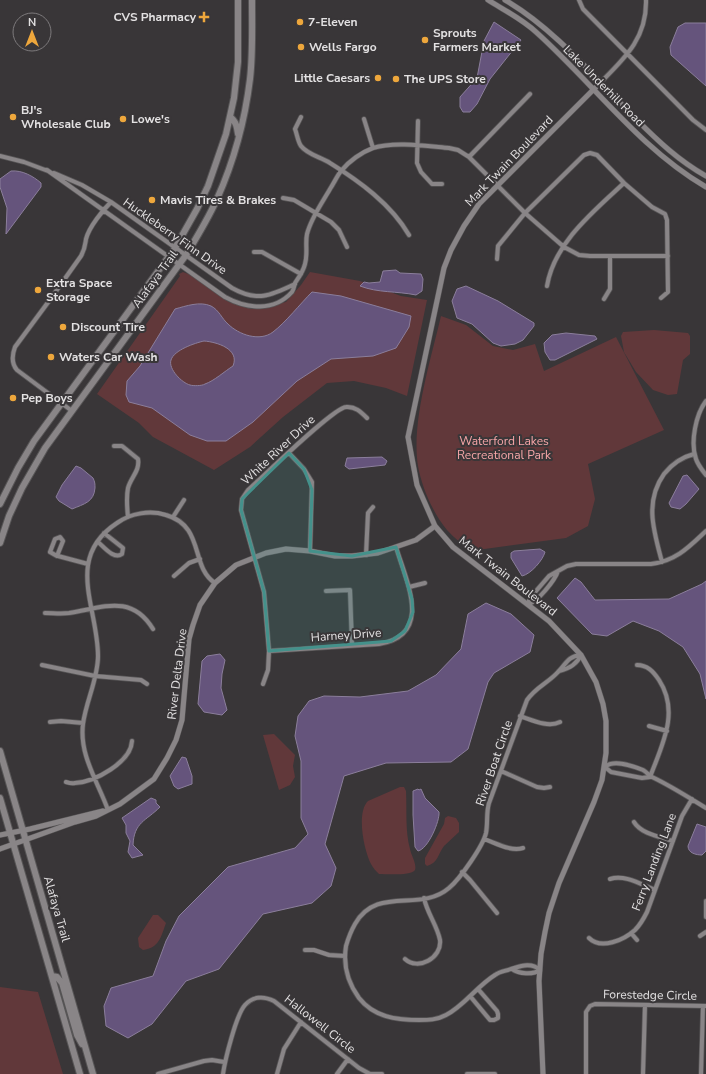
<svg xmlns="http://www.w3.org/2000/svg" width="706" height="1074" font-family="'Nunito Sans',sans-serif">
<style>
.green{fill:#61383a}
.water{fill:#65547c;stroke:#8b7e9b;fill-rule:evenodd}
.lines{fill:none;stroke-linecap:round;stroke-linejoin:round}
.minor-casing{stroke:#575556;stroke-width:5.5}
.tertiary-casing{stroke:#575556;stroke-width:6}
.secondary-casing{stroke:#575556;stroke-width:8}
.minor{stroke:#898587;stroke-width:4}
.tertiary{stroke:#898587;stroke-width:5}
.secondary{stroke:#898587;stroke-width:6}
.marked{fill:#44918b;fill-opacity:0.2;stroke:#44918b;stroke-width:3;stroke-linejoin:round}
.poi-dot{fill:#eea73c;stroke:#393638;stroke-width:1.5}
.labels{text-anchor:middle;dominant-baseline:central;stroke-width:4;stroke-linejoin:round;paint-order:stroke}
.poi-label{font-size:12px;font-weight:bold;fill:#e3e1e2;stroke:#393638;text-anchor:start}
.street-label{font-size:12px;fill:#e3e1e2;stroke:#393638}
.park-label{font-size:12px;fill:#f7a6a8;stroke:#393638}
</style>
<rect width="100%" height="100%" fill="#393638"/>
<!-- green -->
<path class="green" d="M183,272L191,275L229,302L252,309L286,302L301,285L310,272L360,281L401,296L427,300L407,396L386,388L354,381L327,383L283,417L250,447L214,470L153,437L139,423L97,394L180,276L179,274Z
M441,316L466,325L493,346L513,350L535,344L544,371L616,337L664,430L588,464L595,499L588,526L566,538L470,551C463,544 454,538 447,530C433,513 422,488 418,466C411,422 431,359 441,316Z
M654,330L688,333L690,336V354L683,360L677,394L668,395L653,390L636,372L624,352L621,336L623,332Z
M274,734L295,755L293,766L295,777L290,785L279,790L263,735Z
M400,787H404L406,791C407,810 405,831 410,849C411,855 417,864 415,870C411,876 386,874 379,874C376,871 373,868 371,864C364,850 356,813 368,801Z
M448,816L456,818L459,823V832C454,837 449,841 444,846C438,854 438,863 427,866L425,864V858L444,824L445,818Z
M153,915H158L166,923C161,937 159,948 143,950L139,947L138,938Z
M0,987L38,992L63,1074H0Z"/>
<!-- water -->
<path class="water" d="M494,22L521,40L490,79L477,104L470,112H463L460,107V97L477,78L484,41Z
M685,23H706V86L671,55L670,47L678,27Z
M11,171C22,170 33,176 41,183V187L6,234L7,208L0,187V179Z
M396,270L400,273L421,274L423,279L422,291L416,295C397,291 378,293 360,286L364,282L369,283L380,282L383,271Z
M466,286L498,301L534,323V326L523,340L515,344L501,346L493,343L472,324L457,318L452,301L457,289Z
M312,292L341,296L411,316L409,327L396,348L373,356L331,359L297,381L253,422L226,441H207L190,435L152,408L129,402L126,395L127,381L140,366L175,309C186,306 200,301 211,306C219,310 222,319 228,324C239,335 260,342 273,332C286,322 300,304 312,292ZM204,341C217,342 240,349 233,366C225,371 214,381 205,384C202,386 193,386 190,385C182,383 168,369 171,360C174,350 195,343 204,341Z
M566,333L595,336L597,339L555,360H550L545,352L544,343L552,335Z
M382,457L387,461L385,465L349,469L345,466L347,458Z
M76,466L81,468L93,478C95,482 95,484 95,488C94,502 84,504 72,509L59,501L56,497L62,485Z
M687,475L699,489L686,504L680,509L671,507L669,503L683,476Z
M540,549L545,552C543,560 531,574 522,576L511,558V553L514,551Z
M575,578L581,582L595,600L669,599L702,584L706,581V699L700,674L683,647L659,631L633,621L607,636L592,634L557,598Z
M486,603L511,614L534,635L530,652L494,673L488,682L468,749L451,762L386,763L344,776L325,844L336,868L331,886L312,903L263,914L219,969L186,981L152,1024L128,1038L106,1026L104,1006L111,988L153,976L166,941L179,916L228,867L295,848L308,834L301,818V761L295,736L298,716L309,701L324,696L360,697L408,691L436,675L461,649L468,614Z
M220,654L225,660L222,674L221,688L227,710L222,715L204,712L198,704L202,661L207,656Z
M182,757L186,758L192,776V784L178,789L174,786L170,776Z
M418,789L419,790L421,789L425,798L439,812C440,821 428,849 418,851L415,847L413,815V791Z
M151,798L156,800V803L160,807C146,821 134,822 133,845L143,855L132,858L128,852L130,841L126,833V825L122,818Z
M697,824L706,827V851L702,855C696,855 688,853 688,846Z"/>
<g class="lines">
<!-- minor casing -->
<g class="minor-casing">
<path id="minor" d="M579,0L583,9L693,120L706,130
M600,83C625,58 647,38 646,0
M301,117L295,129C297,134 298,142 301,146C308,155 321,157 330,163C359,181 391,204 409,235
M364,119L373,148
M418,121L417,163L421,172L432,184H442
M0,156L24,162L48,171
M469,157L530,94
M47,170L225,297C247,309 274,312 292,292C294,289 294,286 295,283C299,277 303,272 305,264C308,254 305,243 307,234C311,218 322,203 330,189C334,183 337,176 341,171C349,161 362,152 373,148C394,141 427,146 449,148L458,150L469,157L525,213L564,247L579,255L590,256H668
M54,173L82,185L111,202L232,288C257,302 270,296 295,284
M283,198L294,200L331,222L339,230L347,247
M254,252H262L301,274
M497,259L498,246L525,213L584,155L590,153L597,155L624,183L652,207L665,214L667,220L668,292L661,298
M547,286C554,243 594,211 624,183
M604,299L610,289V256
M706,401C696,414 690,442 696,459C698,465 702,470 706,475
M72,411L17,370C11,363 12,355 15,347L49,301L81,256C85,249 85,246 86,239C89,227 103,210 111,202
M114,446H122L138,459C140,471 131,477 128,488C126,498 127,507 128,517
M289,453L304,469L312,482L310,551
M173,517L184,500
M98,542C104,547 114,560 122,554L123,548L104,533
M366,555L368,513L373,507
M57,556L63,541L60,537L55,539L50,552L57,556H58L88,564
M662,562C654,532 644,502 664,474C672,464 682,457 694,454
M558,571C555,580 537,603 528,604L530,598L549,576L567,566L576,564H651C676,561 689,547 706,531
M174,576L189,563L200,559
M409,587L425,583
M326,591L350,590L352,645
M45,613C53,613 61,614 69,613C102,608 131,593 153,629
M269,651L379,644C434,635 406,581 396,547
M42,665L95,676L141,680L147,684
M637,665C647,665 653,671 659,680C680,712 662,745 650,777
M559,671C568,669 577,664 581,655
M263,684L268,670L269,651L264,592L241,510L242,499L248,490C263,477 333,408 346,407C355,406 361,412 367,418
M520,716C532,720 548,728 560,722
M50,722L61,721L83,723
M649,726L667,731
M501,771L537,787L544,788L550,787
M650,777L642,778L611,772L605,767C613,759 633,766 643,770C647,772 649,776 652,777C671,786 688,797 706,808
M66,782C69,783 72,784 75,783C95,782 131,762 132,741
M108,810C98,782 79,755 83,724C86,701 98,679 98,656C98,607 64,558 117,523C131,513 150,510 166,515C205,526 190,567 215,583
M634,822C641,834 661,837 673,841
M484,839C496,843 511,852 523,848
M462,872L470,880L497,913
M610,879C625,874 642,885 655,890
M706,901V917
M631,933L637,940
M700,936L706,932
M589,938C601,950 624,940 635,930C640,925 644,918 647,912L682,816L692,799
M305,950H314L329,955L345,956
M405,959C418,971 442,958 440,940C437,925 427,913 424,898
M512,969C519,974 533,975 540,970C531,962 521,966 511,969C506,971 500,971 495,975C477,986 464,1006 446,1015C437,1020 428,1020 419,1020C396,1020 374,1017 359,998C348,983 343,965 346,946C348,939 351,931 355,924C377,885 420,913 449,888C460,879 483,846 486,833C488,823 486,813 489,803L527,700C536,687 548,683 558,672C566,664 568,656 581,655
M470,996L490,1020H494L498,1018V1014L497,1011L478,989
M158,1074L204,1061L212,1060L224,1062
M223,1074C225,1060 236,1015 245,1005C253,996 264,996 274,1001L359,1068L370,1074H382
M277,1074L284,1049L301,1022
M337,1074L348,1059
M467,1074H495
M586,1074V1012L590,1006L595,1004L706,1006
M643,1074L645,1005
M701,1074L703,1006"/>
</g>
<!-- tertiary casing -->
<g class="tertiary-casing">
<path id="tertiary" d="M488,0C504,10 522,19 536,32C593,83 639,148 706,187
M505,0C555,29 595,78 636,119C658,141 679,161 706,176
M0,835L30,829L103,811
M0,849L75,822L96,816L120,804L154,779L167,758L176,740L182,720L189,639L193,625L200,605L215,583L236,565L266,553L286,549L310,551L335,556H352L378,553L416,540L435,526
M543,1074L539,981L541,954L545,932L549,913L559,883L594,802L602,780L606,753V721L603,704L596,682L581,655L549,621L453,547L435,526L417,485L408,437L444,268L451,250L464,226L479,204L600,83"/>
</g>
<!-- secondary casing -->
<g class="secondary-casing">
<path id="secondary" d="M230,117C236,121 237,127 238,134
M0,504L18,468L34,441L175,248L197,209L208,186L226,134L234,98L238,62V0
M0,543L9,516L22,488L45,448L186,255C197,237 208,219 217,199C234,161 245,120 250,79C253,53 252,26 252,0
M0,751L93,1074
M0,798L80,1074
M52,976L57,977L62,983L77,1035L82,1044"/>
</g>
<!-- minor -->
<use href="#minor" class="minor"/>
<!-- tertiary -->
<use href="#tertiary" class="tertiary"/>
<!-- secondary -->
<use href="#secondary" class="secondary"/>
</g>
<!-- marked area -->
<path class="marked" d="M289,453L304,469L312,490L310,551L352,556L396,547L412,599L413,612L405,631L391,641L269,651L264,592L241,510L242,499Z"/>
<!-- markers -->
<g class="poi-dot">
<path d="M202 11h4v4h4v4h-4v4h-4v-4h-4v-4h4z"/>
<circle cx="300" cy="22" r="4"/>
<circle cx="425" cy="40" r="4"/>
<circle cx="301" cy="47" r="4"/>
<circle cx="378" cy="78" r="4"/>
<circle cx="396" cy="79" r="4"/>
<circle cx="13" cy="117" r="4"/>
<circle cx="123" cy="119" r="4"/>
<circle cx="152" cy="200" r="4"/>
<circle cx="38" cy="290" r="4"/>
<circle cx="63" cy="327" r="4"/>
<circle cx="51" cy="357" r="4"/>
<circle cx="13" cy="398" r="4"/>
</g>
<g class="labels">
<!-- poi labels -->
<g class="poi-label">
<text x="196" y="17" text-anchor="end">CVS Pharmacy</text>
<text x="308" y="22">7-Eleven</text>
<text x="433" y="33">Sprouts<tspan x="433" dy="14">Farmers Market</tspan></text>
<text x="309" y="47">Wells Fargo</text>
<text x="370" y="78" text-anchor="end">Little Caesars</text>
<text x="404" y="79">The UPS Store</text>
<text x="21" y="110">BJ's<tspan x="21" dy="14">Wholesale Club</tspan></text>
<text x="131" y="119">Lowe's</text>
<text x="160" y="200">Mavis Tires &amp; Brakes</text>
<text x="46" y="283">Extra Space<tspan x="46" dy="14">Storage</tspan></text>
<text x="71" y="327">Discount Tire</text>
<text x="59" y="357">Waters Car Wash</text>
<text x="21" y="398">Pep Boys</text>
</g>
<!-- street labels -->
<g class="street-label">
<text transform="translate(604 86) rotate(45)">Lake Underhill Road</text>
<text transform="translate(509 161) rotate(-46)">Mark Twain Boulevard</text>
<text transform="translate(175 236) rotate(35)">Huckleberry Finn Drive</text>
<text transform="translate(155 279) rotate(-54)">Alafaya Trail</text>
<text transform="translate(278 450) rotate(-43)">White River Drive</text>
<text transform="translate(508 576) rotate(38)">Mark Twain Boulevard</text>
<text transform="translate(346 635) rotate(-4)">Harney Drive</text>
<text transform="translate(177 674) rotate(-83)">River Delta Drive</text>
<text transform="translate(494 763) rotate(-71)">River Boat Circle</text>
<text transform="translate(654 862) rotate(-69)">Ferry Landing Lane</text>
<text transform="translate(57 909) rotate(74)">Alafaya Trail</text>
<text transform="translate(650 995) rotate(1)">Forestedge Circle</text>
<text transform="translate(320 1024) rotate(38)">Hallowell Circle</text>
</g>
<!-- park labels -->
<g class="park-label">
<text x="504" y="441">Waterford Lakes<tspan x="504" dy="14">Recreational Park</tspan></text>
</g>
</g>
<!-- north arrow -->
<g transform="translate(32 32)"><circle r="19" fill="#393638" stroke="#7d7a7c"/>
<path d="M0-3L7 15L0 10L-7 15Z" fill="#eea73c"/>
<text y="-6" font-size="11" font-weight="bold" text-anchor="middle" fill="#e3e1e2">N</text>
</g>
</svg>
